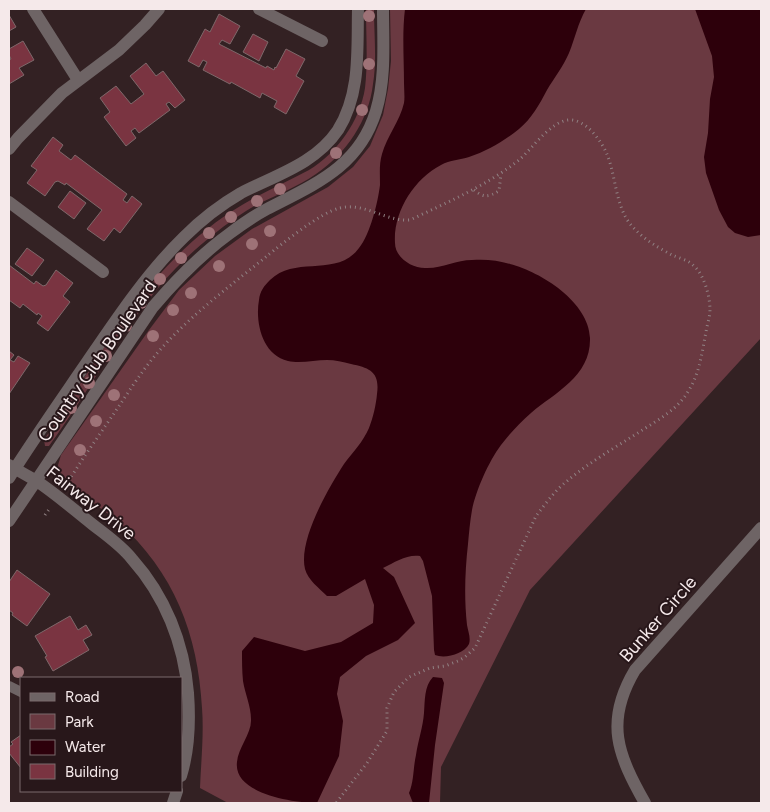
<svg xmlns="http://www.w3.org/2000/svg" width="770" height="812" font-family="Figtree,sans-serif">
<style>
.green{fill:#6a3941}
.water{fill:#2d000b}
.building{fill:#7a3441;stroke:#7e686a}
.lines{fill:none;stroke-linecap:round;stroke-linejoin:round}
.path{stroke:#918284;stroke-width:3;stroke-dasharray:1 4;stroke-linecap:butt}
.lane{stroke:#6e6465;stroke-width:10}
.street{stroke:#6e6465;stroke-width:12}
.tree{fill:#9e7277}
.labels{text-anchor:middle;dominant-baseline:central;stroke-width:4;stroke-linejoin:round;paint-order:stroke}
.street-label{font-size:18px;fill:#f5e9ea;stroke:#28171a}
</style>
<rect width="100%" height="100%" fill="#332123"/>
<!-- green -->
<path class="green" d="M366,9H374C374,34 377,60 373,84C369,120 346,154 316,174C295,189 269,197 246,211C221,227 197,247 176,268C125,321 92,388 49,446H45L44,440C85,378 124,309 177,256C196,237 218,219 242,205C263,192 287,182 309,170C337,153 360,121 365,88C368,62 366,35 366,9Z
M390,9H761V338L530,590L441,767L440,803H228L200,788C201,762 204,734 202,708C198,634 174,572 118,522C100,506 78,494 59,480L58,465L61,455L149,330L179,290L215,256L252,229L328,187L353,167L370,146L383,115L388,89L391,61Z"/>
<!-- water -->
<path class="water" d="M405,9H586C578,23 575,38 569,53C563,67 554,78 547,90C539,105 532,118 519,129C504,141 487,151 469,157C460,160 450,160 441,165C414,179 393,212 395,243C395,257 411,268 425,268C441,269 456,260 472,260C484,259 498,260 510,264C541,272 589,302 590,338C591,376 556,392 531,413C520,423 510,433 501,445C489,461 476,490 472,510C470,521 469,533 468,544C465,571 464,598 467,625C468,631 471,638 469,644C464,654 445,659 435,655L434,650L432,596L423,561L420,556C407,554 395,562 383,568L394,577L415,623L398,640L366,656L340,677L337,694L343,721L339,756L317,803C294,803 233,794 237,762C238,748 252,733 251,719C251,706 245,694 243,681C242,671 242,661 242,651L254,637L305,651L341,642L373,623L374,605L365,579L336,596H327C319,588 308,580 305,569C298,540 329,487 344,464C353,452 363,442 369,428C373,418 376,405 377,394C380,372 370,368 351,364C343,362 335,360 327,360C315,360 300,364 288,361C262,355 255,322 259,300C260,291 264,286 270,280C296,255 337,278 359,248C370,235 378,202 380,185C380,174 379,164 382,154C387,136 400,121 404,103C405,97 404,90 404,83C404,59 402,33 405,9Z
M695,9H761V235L748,237L735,233L728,227L719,210L706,173L704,157L708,133L710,99L714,77L712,56Z
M433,677L442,678L444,683L435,745L429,803H413L409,793C414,782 413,768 416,755C418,741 423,727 424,713C425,701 424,686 433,677Z"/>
<!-- building -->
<path class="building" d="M219,14L240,26L230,44L222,40L219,44L266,68L267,66L274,70L275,67L276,68L286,49L305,59L296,76L304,81L286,114L274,107L277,101L262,93L260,98L231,82L230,84L203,70L207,62L203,60L199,67L188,61L205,29L210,32Z
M9,15L16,27L9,31Z
M253,34L268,42L259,61L243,52Z
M23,41L34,60L19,68L24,75L9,84V60L11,59L9,55V49Z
M146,63L156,76L163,71L185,100L175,108L169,102L166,104L170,110L139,133L135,128L131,131L136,138L126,146L104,117L110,112L100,98L116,86L131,104L144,94L130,76Z
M53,137L63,145L59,151L71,160L75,155L127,194L123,200L127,203L132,196L142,204L120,233L114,228L104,241L87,229L102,210L66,183L65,185L58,181L55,182L45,196L27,183L37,170L31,166Z
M70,191L86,203L74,219L58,207Z
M27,248L44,260L32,276L15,264Z
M9,265L34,284L36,281L43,286L46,285L56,270L73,283L63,296L70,302L48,331L37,323L42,316L38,313L37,315L23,304L20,308L9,300Z
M9,351L14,355L10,360L14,362L18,356L30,363L9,394Z
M17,570L50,594L27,626L12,615L13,613L9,610V582Z
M70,616L78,630L86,625L92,635L83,640L89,650L53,671L45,657L47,656L35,636Z
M21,735V768L9,753V747L13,744L11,742Z"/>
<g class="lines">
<!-- path -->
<path class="path" d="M474,190C484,198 488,197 499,191L501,174
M66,485C82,459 100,434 117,409C130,390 143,369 159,351C191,315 230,286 267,256C283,243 321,212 340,208C365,202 386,222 410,220C448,202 486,186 519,160C532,149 550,122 568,120C584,118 600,139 606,152C614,169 615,195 624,214C633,233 655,246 672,255C679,258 688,260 693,265C704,274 710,296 710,310C710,317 707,325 706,332C702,352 700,372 689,390C679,408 661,418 644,429C618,446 589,462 566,482C554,491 545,505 536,516L475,648L465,657L458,661L445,666L430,668L409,677L394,692L387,708V731L367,763L336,803
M45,515L50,508"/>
<!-- lane -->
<path class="lane" d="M9,686L21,692"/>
<!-- street -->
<path class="street" d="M33,9L78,80
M259,9L322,41
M9,149L18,138L62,93L119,50L145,25L159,9
M9,202L103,272
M9,465C17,470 26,475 35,480C55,493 73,509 92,524C106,535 121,545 132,559C165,596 184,643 188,693C190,720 189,750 181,776
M9,478C33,440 59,403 85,365C115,321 146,274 184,237C200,221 222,204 241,193C276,175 315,164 338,130C361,93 357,50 358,9
M9,521L153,307C176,280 200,255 229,234C241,225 254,216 267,209C315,184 359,167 376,111C386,78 383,42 383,9
M173,803L177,791
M645,803C618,755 604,722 635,670L761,528"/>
</g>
<!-- trees -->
<g class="tree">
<circle cx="369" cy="16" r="6"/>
<circle cx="369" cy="64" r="6"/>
<circle cx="362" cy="110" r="6"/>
<circle cx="336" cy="153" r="6"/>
<circle cx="280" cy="189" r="6"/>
<circle cx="257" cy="201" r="6"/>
<circle cx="231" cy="217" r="6"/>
<circle cx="270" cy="231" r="6"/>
<circle cx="209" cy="233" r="6"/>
<circle cx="252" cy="244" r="6"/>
<circle cx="181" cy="258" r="6"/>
<circle cx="219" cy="266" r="6"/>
<circle cx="160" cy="279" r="6"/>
<circle cx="191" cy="293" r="6"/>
<circle cx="141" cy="303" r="6"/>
<circle cx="173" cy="310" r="6"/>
<circle cx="126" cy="326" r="6"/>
<circle cx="153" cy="336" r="6"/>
<circle cx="106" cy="356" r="6"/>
<circle cx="89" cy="383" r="6"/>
<circle cx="114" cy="395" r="6"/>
<circle cx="71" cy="408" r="6"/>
<circle cx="96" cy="421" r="6"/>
<circle cx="80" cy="450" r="6"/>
<circle cx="18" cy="672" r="6"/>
</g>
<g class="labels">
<!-- street labels -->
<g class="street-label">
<text transform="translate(97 361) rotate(-55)">Country Club Boulevard</text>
<text transform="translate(91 503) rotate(38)">Fairway Drive</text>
<text transform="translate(658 619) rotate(-49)">Bunker Circle</text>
</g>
</g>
<!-- border -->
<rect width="770" height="812" fill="none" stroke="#f5e9ea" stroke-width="20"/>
<!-- legend -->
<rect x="20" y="677" width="162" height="115" fill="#28171a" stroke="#7a6b6d"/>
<rect x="30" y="693" width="25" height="8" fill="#6e6465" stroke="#7a6b6d"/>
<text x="65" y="702" font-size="15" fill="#f5e9ea">Road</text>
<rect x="30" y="714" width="25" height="15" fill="#6a3941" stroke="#7a6b6d"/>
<text x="65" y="727" font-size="15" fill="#f5e9ea">Park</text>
<rect x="30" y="740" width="25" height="15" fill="#2d000b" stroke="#7a6b6d"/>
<text x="65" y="752" font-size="15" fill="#f5e9ea">Water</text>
<rect x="30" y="764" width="25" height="15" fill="#7a3441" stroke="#7a6b6d"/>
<text x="65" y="777" font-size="15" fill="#f5e9ea">Building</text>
</svg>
